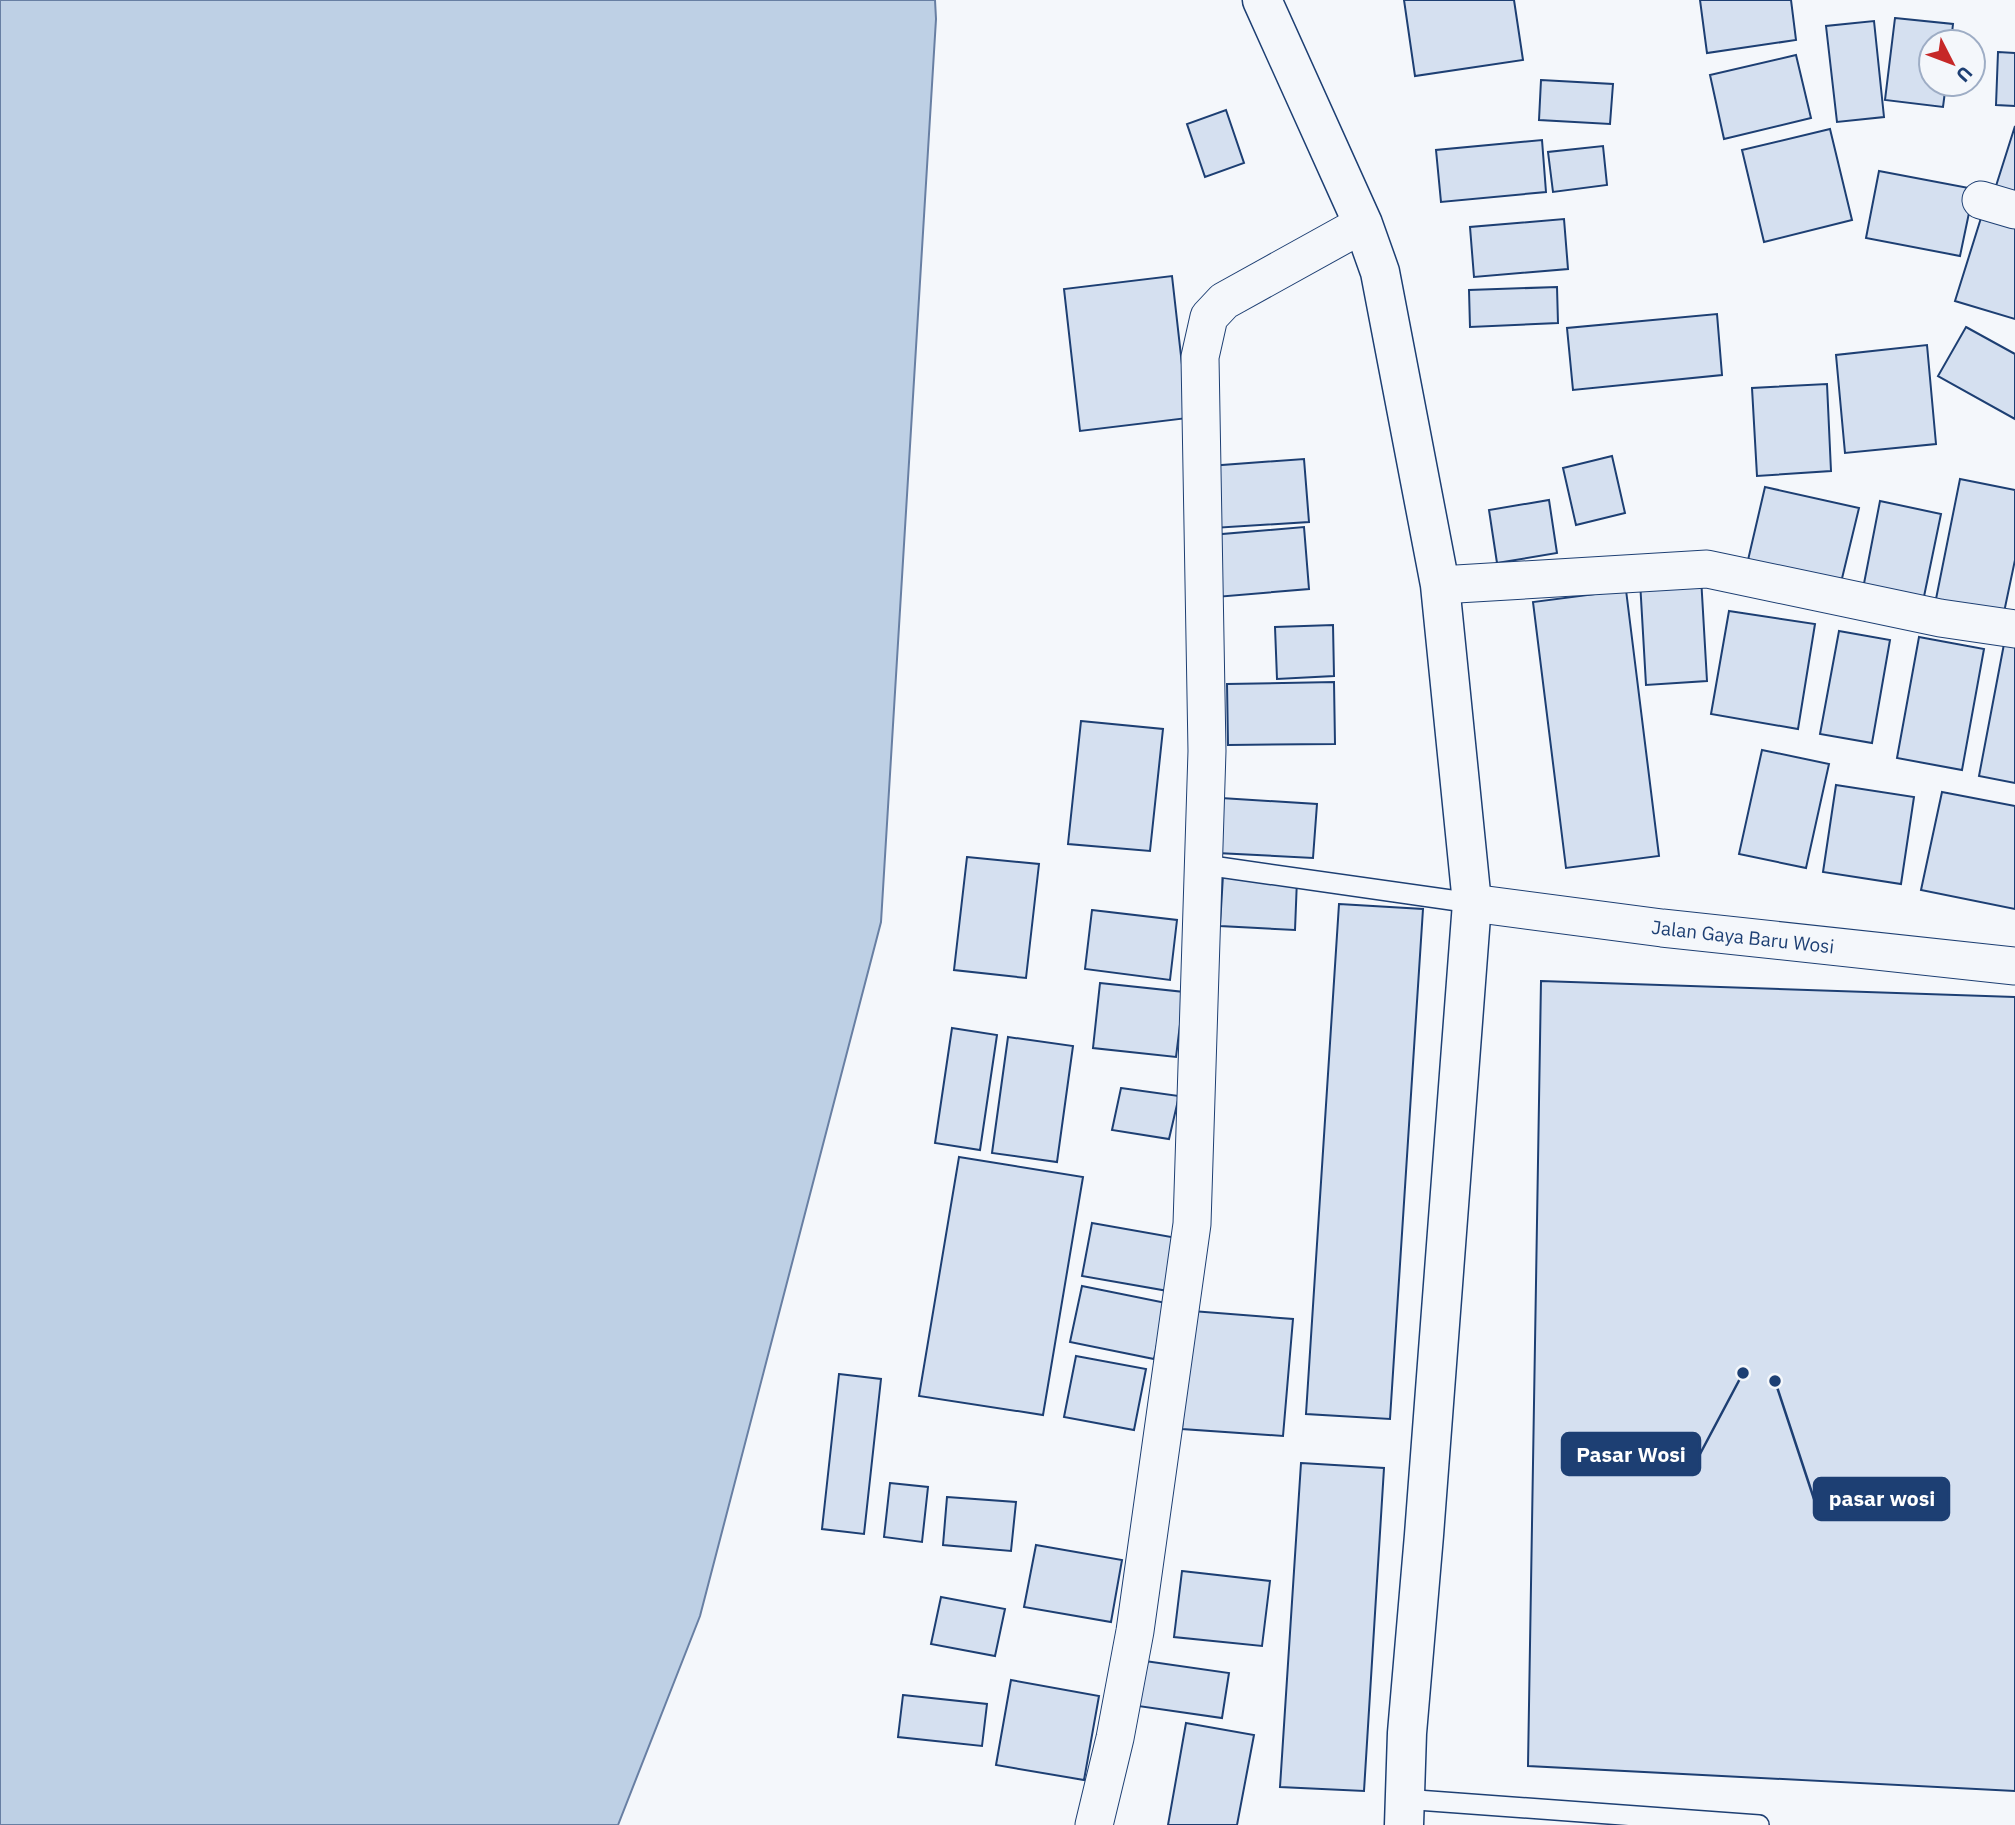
<svg xmlns="http://www.w3.org/2000/svg" width="2015" height="1825" font-family="'IBM Plex Sans',sans-serif">
<style>
.water{fill:#bed0e5;stroke:#687fa3;stroke-width:2}
.building{fill:#d5e0f0;stroke:#1d3f73;stroke-width:2}
.lines{fill:none;stroke-linecap:round;stroke-linejoin:round}
.lane-casing{stroke:#1d3f73;stroke-width:22}
.street-casing{stroke:#1d3f73;stroke-width:39}
.secondary-casing{stroke:#1d3f73;stroke-width:41}
.lane{stroke:#f4f7fb;stroke-width:19}
.street{stroke:#f4f7fb;stroke-width:37}
.secondary{stroke:#f4f7fb;stroke-width:38}
.labels{text-anchor:middle;dominant-baseline:central;stroke-width:5;stroke-linejoin:round;paint-order:stroke}
.street-label{font-size:19px;fill:#1d3f73;stroke:#f4f7fb}
.leader{fill:none;stroke:#1d3f73;stroke-width:2.5}
.callout-dot{fill:#1d3f73;stroke:#f4f7fb;stroke-width:2.5}
.callout{fill:#1d3f73;stroke:#1d3f73;stroke-width:2.5}
.callout-label{font-size:21px;text-anchor:middle;font-weight:bold;fill:#fff}
</style>
<rect width="100%" height="100%" fill="#f4f7fb"/>
<!-- water -->
<path class="water" d="M0,0H935L936,19L881,922L700,1616L618,1825H0Z"/>
<!-- building -->
<path class="building" d="M1404,0H1514L1523,60L1415,76Z
M1700,0H1791L1796,40L1707,53Z
M1895,18L1953,24L1951,42H1931V84H1946L1943,107L1885,100Z
M1874,21L1884,117L1837,122L1826,26Z
M1998,52L2015,53V106L1996,105Z
M1796,55L1811,118L1724,139L1710,75Z
M1541,80L1613,84L1610,124L1539,120Z
M1226,110L1244,163L1205,177L1187,124Z
M2015,126V192L1996,186Z
M1830,129L1852,220L1764,242L1742,150Z
M1542,140L1546,192L1441,202L1436,150Z
M1603,146L1607,185L1553,192L1548,152Z
M1879,171L1974,189L1960,256L1866,238Z
M1981,218L2015,228V319L1955,301Z
M1564,219L1568,269L1474,277L1470,227Z
M1172,276L1188,418L1080,431L1064,289Z
M1557,287L1558,323L1470,327L1469,290Z
M1717,314L1722,375L1573,390L1567,328Z
M1966,327L2015,354V419L1938,376Z
M1927,345L1936,444L1845,453L1836,355Z
M1827,384L1831,471L1757,476L1752,388Z
M1612,456L1625,513L1576,525L1563,468Z
M1304,459L1309,522L1213,528L1209,466Z
M1960,479L2015,490V560L2003,617L1935,604Z
M1765,487L1859,508L1838,595L1745,573Z
M1549,500L1557,553L1497,563L1489,510Z
M1880,501L1941,514L1921,611L1861,599Z
M1304,527L1309,589L1216,597L1211,535Z
M1701,577L1707,681L1646,685L1640,581Z
M1626,590L1659,856L1566,868L1533,602Z
M1729,611L1815,624L1798,729L1711,714Z
M1333,625L1334,676L1277,679L1275,627Z
M1839,631L1890,640L1872,743L1820,734Z
M1919,637L1984,649L1962,770L1897,758Z
M2004,644L2015,646V783L1979,776Z
M1334,682L1335,744L1228,745L1227,684Z
M1081,721L1163,729L1150,851L1068,844Z
M1762,750L1829,764L1806,868L1739,854Z
M1836,785L1914,797L1901,884L1823,872Z
M1942,792L2015,806V909L1921,890Z
M1221,798L1317,804L1313,858L1217,853Z
M967,857L1039,864L1026,978L954,970Z
M1223,875L1297,879L1295,930L1220,926Z
M1339,904L1423,909L1390,1419L1306,1414Z
M1092,910L1177,920L1170,980L1085,969Z
M1541,981L2015,997V1791L1528,1766Z
M1100,983L1184,992L1176,1057L1093,1048Z
M952,1028L997,1035L980,1150L935,1143Z
M1008,1037L1073,1046L1057,1162L992,1153Z
M1121,1088L1179,1096L1169,1139L1112,1130Z
M959,1157L1083,1177L1043,1415L919,1396Z
M1092,1223L1177,1238L1168,1291L1082,1276Z
M1082,1286L1166,1303L1154,1359L1070,1342Z
M1192,1311L1293,1319L1283,1436L1182,1429Z
M1076,1356L1146,1369L1134,1430L1064,1417Z
M839,1374L881,1379L864,1534L822,1529Z
M1301,1463L1384,1468L1364,1791L1280,1787Z
M890,1483L928,1487L922,1542L884,1537Z
M947,1497L1016,1502L1011,1551L943,1545Z
M1036,1545L1122,1560L1111,1622L1024,1607Z
M1182,1571L1270,1581L1262,1646L1174,1637Z
M941,1597L1005,1609L995,1656L931,1644Z
M1145,1661L1229,1673L1222,1718L1138,1706Z
M1011,1680L1099,1696L1084,1780L996,1765Z
M903,1695L987,1704L982,1746L898,1737Z
M1186,1723L1254,1735L1237,1825H1168Z"/>
<g class="lines">
<!-- lane casing -->
<g class="lane-casing">
<path id="lane" d="M1205,865L1472,903
M1403,1799L1759,1825"/>
</g>
<!-- street casing -->
<g class="street-casing">
<g id="street">
<path d="M1981,200L2015,210"/>
<path d="M1440,585L1707,569L1940,618L2015,629"/>
<path id="s1" d="M1472,903L1662,928L2015,966"/>
<path d="M1094,1825L1115,1738L1135,1631L1192,1224L1207,751L1200,357L1209,317L1224,301L1363,224"/>
</g>
</g>
<!-- secondary casing -->
<g class="secondary-casing">
<path id="secondary" d="M1262,0L1363,224L1380,272L1440,585L1472,903L1424,1535L1407,1733L1404,1825"/>
</g>
<!-- lane -->
<use href="#lane" class="lane"/>
<!-- street -->
<use href="#street" class="street"/>
<!-- secondary -->
<use href="#secondary" class="secondary"/>
</g>
<g class="labels">
<!-- street labels -->
<g class="street-label">
<text stroke="none"><textPath href="#s1" startOffset="273">Jalan Gaya Baru Wosi</textPath></text>
</g>
</g>
<!-- callouts -->
<path class="leader" d="M1743 1373L1700 1454M1775 1381L1814 1499"/>
<g class="callout-dot">
<circle cx="1743" cy="1373" r="7"/>
<circle cx="1775" cy="1381" r="7"/>
</g>
<g class="callout">
<rect x="1562" y="1433" width="138" height="42" rx="7"/>
<rect x="1814" y="1478" width="135" height="42" rx="7"/>
</g>
<g class="callout-label">
<text x="1631" y="1462">Pasar Wosi</text>
<text x="1882" y="1506">pasar wosi</text>
</g>
<!-- north arrow -->
<g transform="translate(1952 63) rotate(132)"><circle r="33" fill="#f4f7fb" stroke="#9eadc5" stroke-width="2"/>
<path d="M0-5L12 26L0 18L-12 26Z" fill="#c62828"/>
<text y="-10" font-size="19" font-weight="bold" text-anchor="middle" fill="#1d3f73">U</text>
</g>
</svg>
